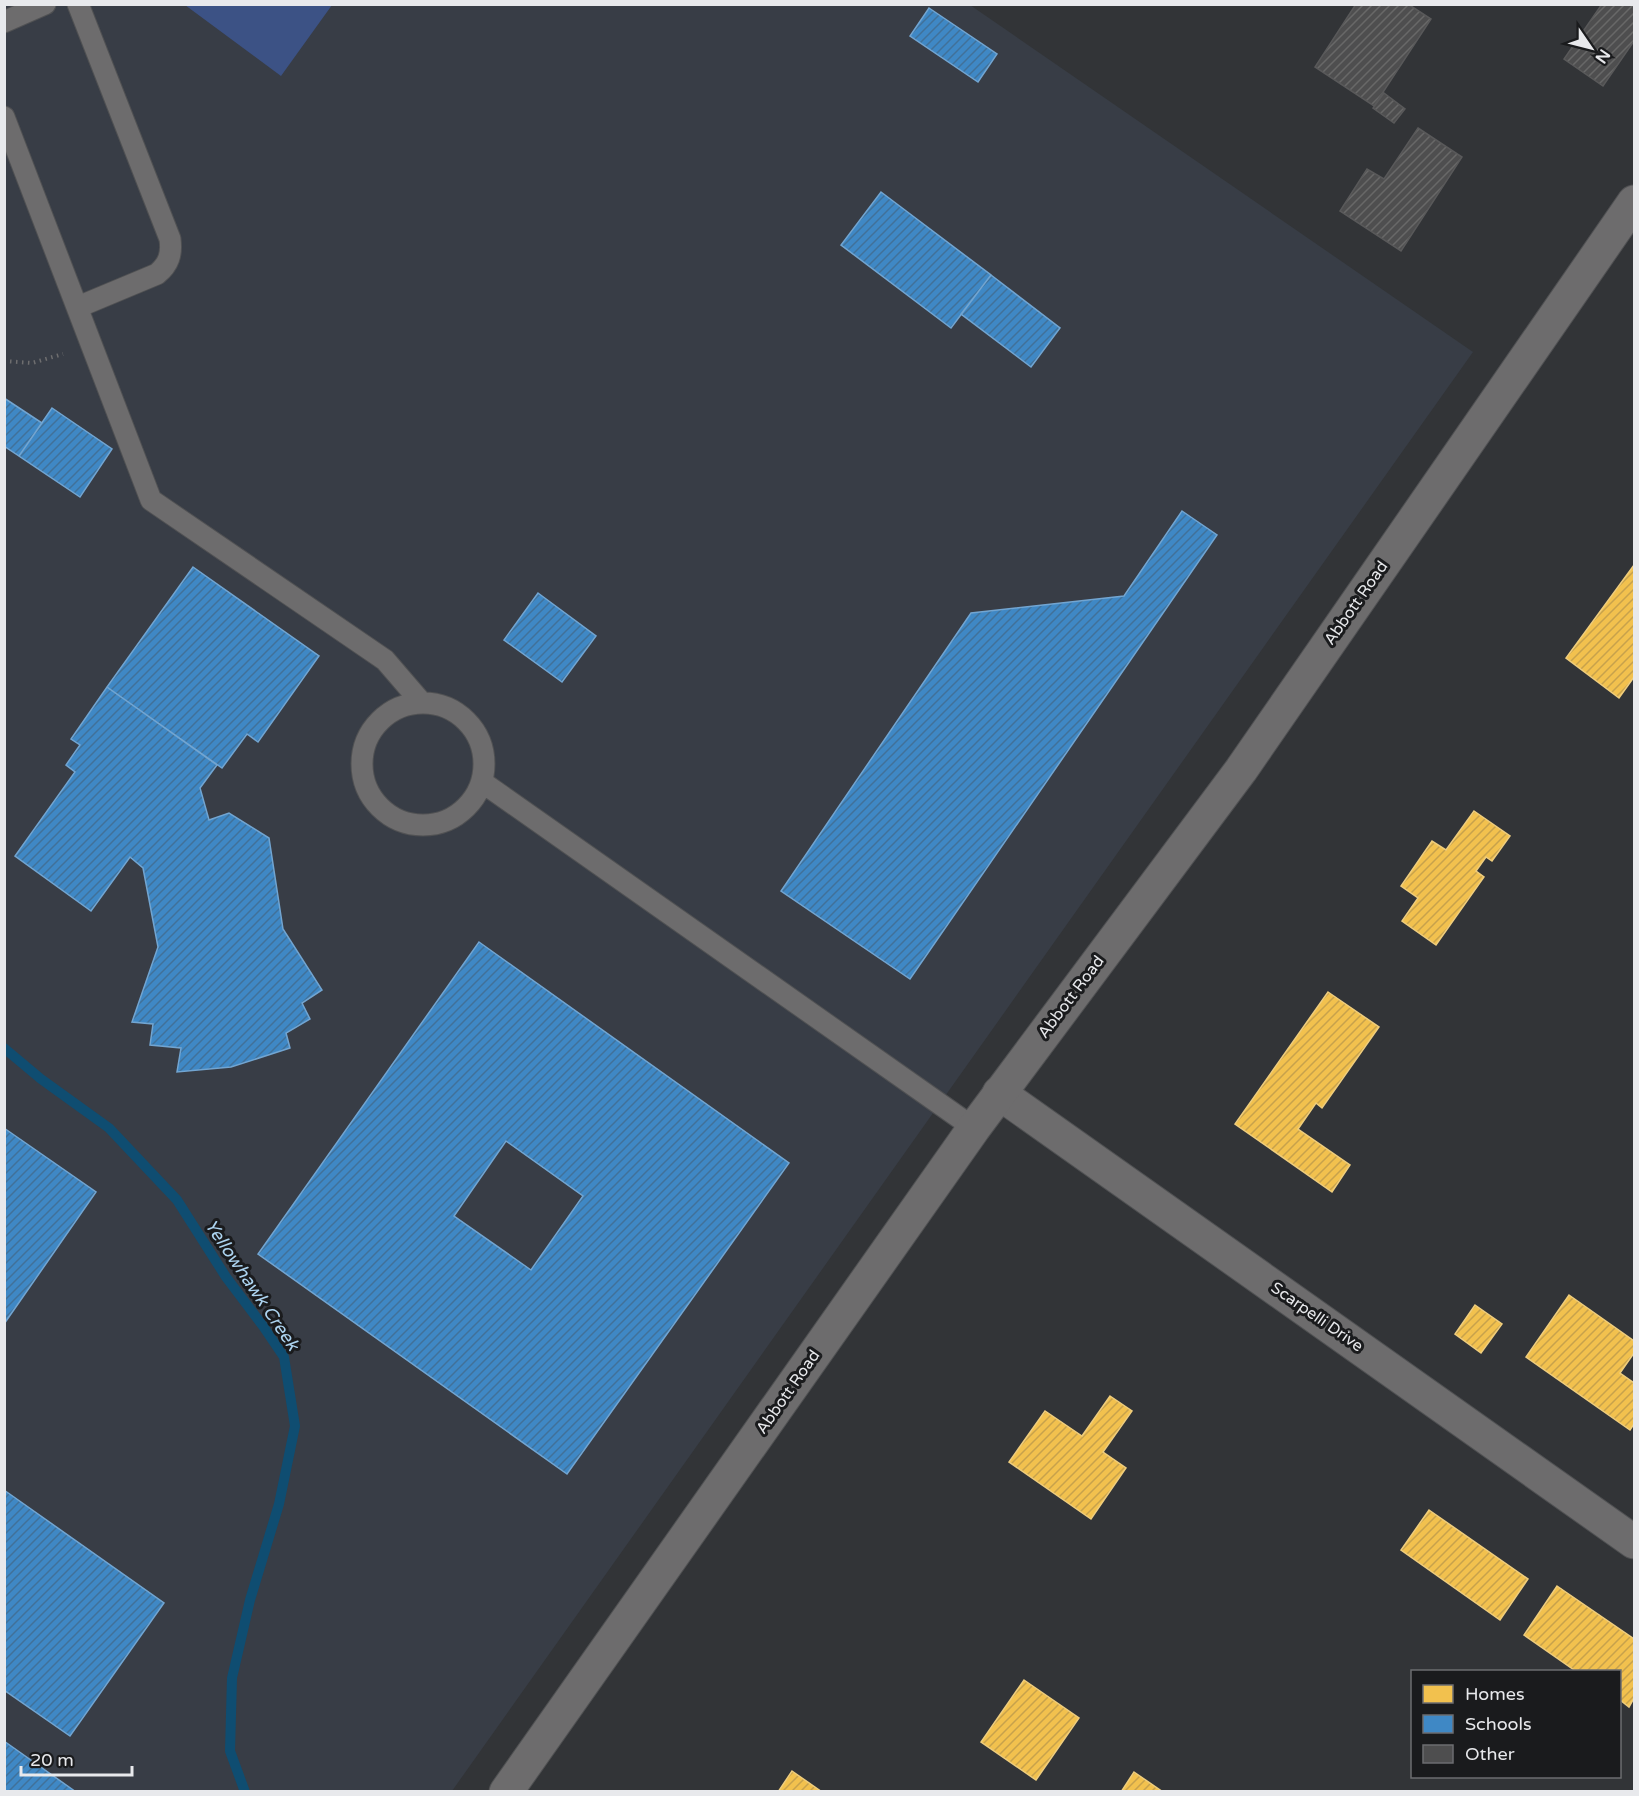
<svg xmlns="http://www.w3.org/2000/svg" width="1639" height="1796" font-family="'Varela Round',sans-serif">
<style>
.built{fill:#383d46}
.grass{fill:#3c5285}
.homes{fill:url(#homes-hatch);stroke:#efcd7d;stroke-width:1.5}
.schools{fill:url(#schools-hatch);stroke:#72a5d1;stroke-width:1.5;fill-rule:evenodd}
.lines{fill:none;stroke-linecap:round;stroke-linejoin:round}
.stream{stroke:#0f4d71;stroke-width:10}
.building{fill:url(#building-hatch);stroke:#59595a;stroke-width:1.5}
.service-casing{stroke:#505153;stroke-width:23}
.minor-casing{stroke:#505153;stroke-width:35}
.tertiary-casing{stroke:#505153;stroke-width:35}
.path{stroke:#6e6e6f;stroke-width:4;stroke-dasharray:1.5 4.5;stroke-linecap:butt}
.service{stroke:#6d6c6d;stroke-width:21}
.minor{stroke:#6d6c6d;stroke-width:33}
.tertiary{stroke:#6d6c6d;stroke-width:33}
.labels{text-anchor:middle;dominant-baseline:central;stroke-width:6;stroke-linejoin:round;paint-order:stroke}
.street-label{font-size:16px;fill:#e8e9ec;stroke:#1a1b1d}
.water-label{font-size:18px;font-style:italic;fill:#acd3ef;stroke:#1a1b1d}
</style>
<defs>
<pattern id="homes-hatch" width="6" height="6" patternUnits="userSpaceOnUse" patternTransform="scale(1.5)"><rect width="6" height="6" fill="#f2c14e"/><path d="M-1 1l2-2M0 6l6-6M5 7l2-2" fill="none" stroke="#c7a24c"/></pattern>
<pattern id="schools-hatch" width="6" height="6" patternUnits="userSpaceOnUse" patternTransform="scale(1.5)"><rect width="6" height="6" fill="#3f88c5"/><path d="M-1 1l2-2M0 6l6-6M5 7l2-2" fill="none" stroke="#417199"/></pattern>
<pattern id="building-hatch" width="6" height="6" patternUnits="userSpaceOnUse" patternTransform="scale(1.5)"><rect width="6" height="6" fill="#4e4e4f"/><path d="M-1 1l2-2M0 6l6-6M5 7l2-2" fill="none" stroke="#686868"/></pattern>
</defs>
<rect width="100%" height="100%" fill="#323437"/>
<!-- built -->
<path class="built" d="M5,5H970L1473,352L452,1791L5,1792Z"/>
<!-- grass -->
<path class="grass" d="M185,5L332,4V5L281,76Z"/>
<!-- homes -->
<path class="homes" d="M1634,565V677L1619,698L1566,658Z
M1474,811L1510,836L1492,861L1486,857L1476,871L1484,877L1436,945L1402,921L1418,898L1401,886L1432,841L1446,850Z
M1328,992L1379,1027L1322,1108L1316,1103L1298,1129L1350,1165L1332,1192L1235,1124Z
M1569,1295L1634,1341V1353L1620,1373L1634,1383V1424L1630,1430L1526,1357Z
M1475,1305L1502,1324L1481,1353L1455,1334Z
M1110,1396L1132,1411L1103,1452L1126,1468L1091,1519L1009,1462L1045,1411L1082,1436Z
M1429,1510L1528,1579L1500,1620L1401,1550Z
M1557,1586L1634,1639V1698L1629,1707L1620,1700V1672H1577L1524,1635Z
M1024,1680L1079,1718L1036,1780L981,1742Z
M792,1771L822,1792H778Z
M1134,1772L1163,1792H1121Z"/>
<!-- schools -->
<path class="schools" d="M929,8L997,54L978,82L910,36Z
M881,192L991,275L951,328L841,245Z
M991,275L1060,328L1031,367L961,314Z
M4,398L42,423L19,456L4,446Z
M52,408L112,449L80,497L19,456Z
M1182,511L1217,535L910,979L781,891L971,613L1124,596Z
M193,567L319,656L258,742L247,734L222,768L107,687Z
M538,593L596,636L562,682L504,640Z
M107,687L217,765L200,788L209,820L229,813L269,838L283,929L322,990L302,1003L310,1019L286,1033L290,1048L231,1067L177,1072L181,1048L150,1045L153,1024L132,1022L158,947L143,868L130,857L91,911L15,856L75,772L66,765L80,745L71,739Z
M479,942L789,1163L567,1474L258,1254ZM506,1141L583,1196L531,1270L454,1216Z
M4,1128L96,1192L4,1324Z
M4,1490L164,1603L70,1736L4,1690Z
M4,1741L76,1792H4Z"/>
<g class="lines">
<!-- stream -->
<path class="stream" d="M4,1048L41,1079L109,1128L177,1200L226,1277L263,1326L284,1357L295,1426L279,1504L250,1600L232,1678L230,1751L245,1792"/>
</g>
<!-- building -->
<path class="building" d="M1356,4H1408L1431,19L1374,106L1315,67Z
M1602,4H1634V41L1603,86L1564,59Z
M1384,93L1405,109L1394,123L1373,108Z
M1418,128L1462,157L1401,251L1340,211L1367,169L1384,179Z"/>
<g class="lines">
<!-- service casing -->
<g class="service-casing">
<path id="service" d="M4,22L45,4
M4,117L151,500L385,660L422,703
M78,307L157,274C169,264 172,254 170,239L78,4
M362 764a61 61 0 1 1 122 0a61 61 0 1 1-122 0Z
M482,782L974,1128"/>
</g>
<!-- minor casing -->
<g class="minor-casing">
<path id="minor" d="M999,1093L1634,1542"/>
</g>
<!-- tertiary casing -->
<g class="tertiary-casing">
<path id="tertiary" d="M506,1792L974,1128L1241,770L1634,202"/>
</g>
<!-- path -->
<path class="path" d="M4,361L32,363L63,354"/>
<!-- service -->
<use href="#service" class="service"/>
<!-- minor -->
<use href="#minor" class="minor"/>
<!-- tertiary -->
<use href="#tertiary" class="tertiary"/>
</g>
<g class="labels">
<!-- street labels -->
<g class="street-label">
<text transform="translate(1356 603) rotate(-55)">Abbott Road</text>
<text transform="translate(1071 997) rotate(-53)">Abbott Road</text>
<text transform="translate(1317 1317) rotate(35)">Scarpelli Drive</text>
<text transform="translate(788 1392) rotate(-55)">Abbott Road</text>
</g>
<!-- water labels -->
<g class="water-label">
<text transform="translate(252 1285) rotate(56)">Yellowhawk Creek</text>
</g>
</g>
<!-- border -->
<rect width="1639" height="1796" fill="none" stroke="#e8e9ec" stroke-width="12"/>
<!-- legend -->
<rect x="1411" y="1670" width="210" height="108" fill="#1a1b1d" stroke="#6c6d70" stroke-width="1.5"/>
<rect x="1423" y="1685" width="30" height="18" fill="#f2c14e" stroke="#6c6d70" stroke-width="1.5"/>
<text x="1465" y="1700" font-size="18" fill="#e8e9ec">Homes</text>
<rect x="1423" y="1715" width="30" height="18" fill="#3f88c5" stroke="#6c6d70" stroke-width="1.5"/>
<text x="1465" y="1730" font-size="18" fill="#e8e9ec">Schools</text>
<rect x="1423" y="1745" width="30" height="18" fill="#4e4e4f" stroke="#6c6d70" stroke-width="1.5"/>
<text x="1465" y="1760" font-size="18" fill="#e8e9ec">Other</text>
<!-- north arrow -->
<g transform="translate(1591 48) rotate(125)" stroke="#1a1b1d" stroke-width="4.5" paint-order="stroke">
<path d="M0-4.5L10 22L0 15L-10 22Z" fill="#e8e9ec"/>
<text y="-9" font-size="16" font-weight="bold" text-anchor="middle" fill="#e8e9ec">N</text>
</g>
<!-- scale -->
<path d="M21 1766v9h111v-9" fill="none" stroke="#e8e9ec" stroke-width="3"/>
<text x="30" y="1766" font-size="18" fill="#e8e9ec" stroke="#1a1b1d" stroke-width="4.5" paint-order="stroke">20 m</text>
</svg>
